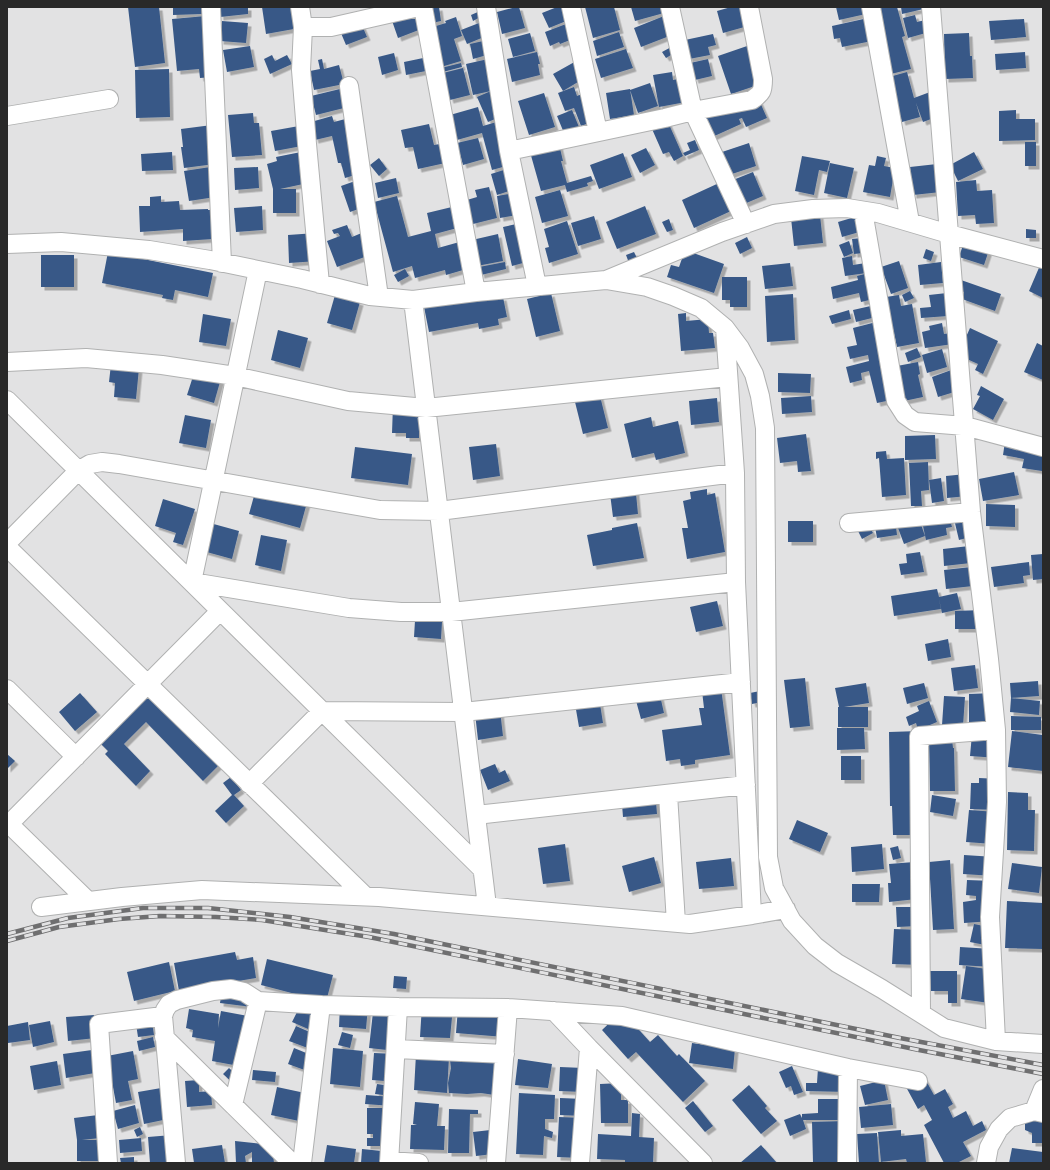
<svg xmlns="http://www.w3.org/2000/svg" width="1050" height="1170" font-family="'Titillium Web',sans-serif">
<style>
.building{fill:#395987;filter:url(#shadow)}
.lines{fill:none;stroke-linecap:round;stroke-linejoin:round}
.minor-casing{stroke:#b0b1b1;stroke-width:20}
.minor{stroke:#fff;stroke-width:18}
.rail-casing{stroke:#6f6f70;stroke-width:4.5}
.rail{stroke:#e2e2e3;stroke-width:3;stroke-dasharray:9;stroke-linecap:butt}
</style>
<defs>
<filter id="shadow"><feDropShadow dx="3.5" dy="3.5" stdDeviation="0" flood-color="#0004"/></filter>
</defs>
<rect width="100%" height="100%" fill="#e2e2e3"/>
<!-- building -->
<path class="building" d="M128,7H159L165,63L135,67Z
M173,7H202V14L173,15Z
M219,7H248V14L220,17Z
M262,7H291L294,29L266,34Z
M412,7L424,28L398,38L390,15Z
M439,7L441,21L432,23L429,9Z
M516,7H519L525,28L502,34L497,12Z
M557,7H572L576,17L549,28L542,13Z
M585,7H614L620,30L593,38Z
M631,7H663L664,13L635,21Z
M731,7H743L748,26L723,33L717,11Z
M836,7H865L866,14L839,20Z
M874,7H897L905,36L902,37L911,69L891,74Z
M901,7H927L928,8L902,14Z
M480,11L482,16L473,21L471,15Z
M915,15L917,22L929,19L933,31L908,38L903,18Z
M206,16L212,77L200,78L199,69L177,71L172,19Z
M664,16L672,35L641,47L634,28Z
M456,17L462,36L454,39L461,61L441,67L429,28L446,23L445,21Z
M359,18L367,37L346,45L338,26Z
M868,18L872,41L842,47L840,38L834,39L832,26Z
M1024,19L1026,37L991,40L989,21Z
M222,21L248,23L246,43L220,41Z
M574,21L580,36L560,44L559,42L550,46L545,32Z
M479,23L484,37L467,44L461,30Z
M619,32L624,47L597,56L593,41Z
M530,33L535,51L513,57L508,39Z
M969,33L970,56H972L973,78L945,79L944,34Z
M713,34L716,45L708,47L710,55L689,59L685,40Z
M483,41L487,55L473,59L470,44Z
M750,45L758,85L731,94L718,56Z
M250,46L254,67L227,72L223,50Z
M673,46L676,52L666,58L662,52Z
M626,49L633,68L601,78L595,59Z
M537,52L540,64H538L540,75L512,82L507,59Z
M1025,52L1026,68L996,70L995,54Z
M394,53L398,70L382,75L378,57Z
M272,55L275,61L287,55L292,64L270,74L264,59Z
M428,57L431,70L406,75L404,62Z
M322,59L324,69L339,65L344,84L314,90L310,71L320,69L318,60Z
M488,59L502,116L488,122L477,97L491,91L473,95L466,64Z
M708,59L712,76L695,80L690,63Z
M578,60L588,76L563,91L553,74Z
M461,63L462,67L443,72L441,68Z
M463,68L470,95L450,100L443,73Z
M169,69L170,117L136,118L135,70Z
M672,72L673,80L682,78L686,102L659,107L653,75Z
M907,72L914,98L930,92L939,116L923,122L916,103L920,117L902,122L889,77Z
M650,83L658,106L638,113L630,90Z
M574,87L577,96L587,92L599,119L581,126L574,108L565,111L558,93Z
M344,88L348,107L316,115L311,96Z
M630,89L634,115L610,119L606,93Z
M544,93L555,127L529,135L518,101Z
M759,100L767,118L746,127L742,118L739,119L741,124L710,138L700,116Z
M478,107L483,126L503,120L514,164L492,170L482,133L457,140L450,115Z
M572,110L579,127L564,133L557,116Z
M1016,110V119H1035V140L999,141V111Z
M253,113L254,123H259L262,155L232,157L228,115Z
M332,116L334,122L349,118L362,173L345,178L341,163H338L332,136L315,140L311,122Z
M668,122L683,156L674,161L669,152L663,154L652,129Z
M429,124L434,145L446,143L450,162L418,169L413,147L405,148L401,130Z
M212,125L215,164L184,168L181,147H183L181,129Z
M299,126L302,146L275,151L271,131Z
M478,138L484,159L463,165L457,143Z
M695,140L699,150L685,156L683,153L690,150L687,143Z
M1025,142H1036V166H1025Z
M749,143L756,166L729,175L722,152Z
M559,144L563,161H561L567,183L591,176L593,181L587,183L588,186L567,192L565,185L541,191L530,152Z
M646,148L655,165L640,173L631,155Z
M172,152L173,170L142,171L141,154Z
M301,152L308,183L280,189H296V213H273V189L267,164L277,161L276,157Z
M974,152L983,169L958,181L950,165Z
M623,153L632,177L599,189L590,165Z
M802,156L830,161L827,172L819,170L814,195L795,191Z
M877,156L886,158L884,166L895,168L890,197L863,192L869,165L875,166Z
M379,158L387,169L379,176L370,165Z
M830,163L854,168L847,198L824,193Z
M937,164L941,192L913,195L910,167Z
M217,166L222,196L189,201L184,171Z
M258,167L259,188L235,190L234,168Z
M513,167L519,188L497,195L491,174Z
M753,172L763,196L744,204L733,180Z
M396,178L399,193L378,198L375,183Z
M358,180L367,206L350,212L341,186Z
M976,180L977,191L992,190L994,223L976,224L975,215L958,216L956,182Z
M719,183L731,211L694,228L682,200Z
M489,187L497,218L473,224L467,200L477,197L475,190Z
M560,190L568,216L542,223L535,197Z
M520,192L523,214L500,218L497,196Z
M161,196V202L179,201L180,210L208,209V210H220L213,239L183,241V229L140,232L139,206H150V197Z
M397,196L408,237L431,231L427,213L456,206L461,227L435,234L438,248L463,241L470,268L446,275L445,270L415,278L412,266L393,272L374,202Z
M262,206L263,230L236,232L234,208Z
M645,206L656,234L617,249L606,222Z
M865,214L870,229L842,237L838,222Z
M820,215L823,243L794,246L791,218Z
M594,216L601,239L578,246L571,223Z
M669,219L673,230L667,232L662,222Z
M567,221L578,254L549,263L545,248L549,247L544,229Z
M525,222L534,260L512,266L503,227Z
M347,225L352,237L364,232L373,254L337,267L327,241L340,236L338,233L334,234L332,230Z
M1026,229L1036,230V238H1026Z
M316,233L318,261L289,263L288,235Z
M498,234L503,261L477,266L472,240Z
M747,237L752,248L740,254L735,243Z
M861,238L863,253L854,254L852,239Z
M849,241L853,253L844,257L839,245Z
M964,242L989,250L984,265L959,257Z
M926,249L934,252L931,261L923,258Z
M685,250L724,264L714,293L667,277L671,265L679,267Z
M108,252L213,273L208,297L175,290L173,300L162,298L163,295L102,283Z
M634,252L638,260L629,263L626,255Z
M41,255H74V287H41Z
M852,256L853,265L872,262L874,272L845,276L842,258Z
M899,261L908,288L891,294L881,267Z
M505,262L506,269L481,275L479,267Z
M941,262L943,283L920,285L918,265Z
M790,263L793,286L765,289L762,266Z
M1041,263L1043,264V298L1029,291Z
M405,269L409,276L398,282L394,275Z
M872,272L878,298L861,302L859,293L833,299L831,287L858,280L857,276Z
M722,277H747V307H730V300H722Z
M961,280L1001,294L995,311L962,299L964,292L958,290Z
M910,291L914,298L905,302L902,295Z
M473,292L475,302L503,297L507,317L498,319L499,325L479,329L478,323L429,332L423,302Z
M551,293L560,331L536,337L527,299Z
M947,293L948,316L921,318L920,308L931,307L929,295Z
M793,294L795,340L767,342L765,296Z
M335,295L360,302L352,330L327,323Z
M899,295L901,306L912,304L919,343L897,347L886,297Z
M875,305L877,313L871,314L872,318L856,322L853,310Z
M849,310L851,319L832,324L829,316Z
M686,313V321L708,319L709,333H713L715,348L681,351L678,314Z
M203,314L231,319L226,346L199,342Z
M880,321L896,399L877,403L869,371L861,373L862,380L850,383L846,367L869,361L868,355L850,359L847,347L857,345L853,328Z
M942,323L944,334L951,333L953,344L925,348L922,332L930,330L929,326Z
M970,328L998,341L983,374L975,370L978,364L958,355Z
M278,330L308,338L300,368L271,360Z
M1037,343L1043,346V380L1024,372Z
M917,348L921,357L908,362L905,353Z
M942,349L947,367L927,373L922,355Z
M112,355L140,358L136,399L114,397L115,383L109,382Z
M918,362L920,374L918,375L923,397L904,401L897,366Z
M196,367L222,375L214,403L187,395Z
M954,369L961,390L938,397L932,377Z
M778,373L811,374L810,393L778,392Z
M981,386L1004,399L993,420L973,409L980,396L977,395Z
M599,392L608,428L583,434L574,398Z
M811,396L812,412L782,414L781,398Z
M717,398L719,422L691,425L689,401Z
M393,405H419V438H406V433H392Z
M185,415L211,420L206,448L179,443Z
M651,417L653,427L678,421L685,453L656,460L654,453L632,458L624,424Z
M806,434L811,471L798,472L797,461L780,463L777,438Z
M935,435L936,459L905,460V436Z
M1006,435L1043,442V463L1042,471L1022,468L1024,459L1003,455Z
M496,444L500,476L473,480L469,447Z
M355,447L412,454L408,485L351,478Z
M886,451L887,459L904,458L906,495L882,497L879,458L876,459V452Z
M928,462L929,490L921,491L922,506H911L909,463Z
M1014,472L1019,495L983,501L979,479Z
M966,474L968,496L947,498L946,476Z
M941,478L944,501L932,503L929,480Z
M635,483L638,514L613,517L609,486Z
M257,485L308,499L300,528L249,514Z
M707,489V495L715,493L725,552L687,559L682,528H688L683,501L691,499L690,492Z
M163,499L195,509L183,545L173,542L176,533L155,526Z
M986,504L1015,505V527L986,526Z
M972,510L978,535L959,540L953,515Z
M920,512H948L952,527L946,528L947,535L926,540Z
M917,513L925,536L904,544L895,520Z
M895,518L897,535L877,538L874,521Z
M788,521H813V542H788Z
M210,523L239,531L232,559L203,551Z
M637,523L644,558L593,566L587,535L612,530V528Z
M868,525L873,533L862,539L858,531Z
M261,535L287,540L281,571L255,565Z
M978,545L980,562L944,566L943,549Z
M920,552L924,572L901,575L899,564L907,563L906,554Z
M1043,554V579L1033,580L1031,555Z
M1029,562L1030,575L1023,576L1024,583L994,587L991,567Z
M980,566L982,585L946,589L944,570Z
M937,589L939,597L957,593L961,609L942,613L939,599L941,609L894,616L891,596Z
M717,601L723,626L696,632L690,607Z
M416,604L443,605L441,639L414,637Z
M983,610V629H955V611Z
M948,639L951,657L928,661L925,644Z
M975,665L978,688L954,691L951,668Z
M805,678L810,726L790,728L784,680Z
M1038,681L1039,696L1011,698L1010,683Z
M866,683L869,703L844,707H868V727H838V707H839L835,688Z
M924,683L928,698L907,704L903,688Z
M721,688L730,755L695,760V764L681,766L680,759L666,761L662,730L702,725L699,708H704L702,691Z
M147,691L219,765L203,781L146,722L124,744L150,771L136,786L105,754L108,751L97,740Z
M598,691L603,723L579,727L574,698Z
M659,691L664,713L641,719L635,697Z
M760,691L762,702L752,704L750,693Z
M80,693L97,712L75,731L59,712Z
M994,693L995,725L969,726V694Z
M944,696L965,697L963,726L942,725Z
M1011,698L1040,701L1039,715L1010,712Z
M929,701L937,722L918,730L916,723L909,726L906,717L919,711L917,706Z
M500,710L503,736L478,740L475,713Z
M1011,716L1041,717V730H1011Z
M837,728H864L865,749L837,750Z
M920,731L922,835H893L892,806H890L889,732Z
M1012,731L1043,735V771L1008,767Z
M972,734L1000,736L998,758L970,756Z
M929,739H952L953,748H954L955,791H930Z
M7,754L15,761L7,769Z
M841,756H861V780H841Z
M495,764L499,773L505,770L510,781L488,790L480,770Z
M231,777L241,790L234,795L244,806L226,823L215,811L232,795L223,783Z
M979,778L1000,779L998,810L970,809L971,783H979Z
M655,789L657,814L623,817L621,792Z
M1008,792L1028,793V810H1035L1034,851L1007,850Z
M932,795L956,799L953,816L930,812Z
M969,810L997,812L993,844L966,842Z
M797,820L828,833L820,852L789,839Z
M565,844L570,881L543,884L538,848Z
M882,844L884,869L852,872L851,847Z
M898,846L901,858L893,860L890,848Z
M964,855L995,857L994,876L963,874Z
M654,857L661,883L629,892L622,866Z
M731,858L734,886L699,889L696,862Z
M950,860L954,929L933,930L929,862Z
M914,862L917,899L889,902L888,883H891L889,864Z
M1012,863L1042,867L1039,893L1008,889Z
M967,880L994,881L992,921L964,923L963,902L976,900V896L966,895Z
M852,884H880L879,902H852Z
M1007,901L1043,903V949L1005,948Z
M896,907H917L918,926L897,927Z
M974,924L994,928L990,946L970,942Z
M894,929L923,930L921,965L892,964Z
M960,947L992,949V967L959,965Z
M235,952L237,960L253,957L256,978L179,991L174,963Z
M267,959L333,975L326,1002L261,985Z
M169,962L175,991L134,1001L127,972Z
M966,966L994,970L989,1003L961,999Z
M930,971H957V1003H948V991H931Z
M394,976L407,977L406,989L393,988Z
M222,989L252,1007L220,1003Z
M374,1003L401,1006L396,1051L369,1048Z
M340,1005L368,1007L366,1029L339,1027Z
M422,1005L453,1007L450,1038L420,1037Z
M299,1008L321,1019L315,1032L292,1022Z
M458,1008L506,1011L504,1037L456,1033Z
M189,1009L219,1014L218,1028L221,1011L248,1016L239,1066L212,1061L215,1041L192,1037L193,1030L186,1028Z
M622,1011L650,1042L658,1035L677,1056L679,1054L705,1081L683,1102L636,1052L628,1059L602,1030Z
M94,1015L96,1038L68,1041L66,1017Z
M50,1021L54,1042L33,1047L29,1025Z
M28,1022L30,1040L8,1043L7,1026Z
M152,1022L154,1035L138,1037L136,1024Z
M296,1026L319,1036L313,1050L289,1041Z
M342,1032L353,1035L350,1048L338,1045Z
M153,1037L155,1047L139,1051L137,1041Z
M692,1043L735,1049L733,1069L689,1063Z
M294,1048L316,1057L310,1072L288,1064Z
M333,1048L363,1051L360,1087L330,1084Z
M92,1050L95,1073L66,1078L63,1054Z
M133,1051L138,1079L128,1081L132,1100L116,1103L107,1056Z
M374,1053L399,1054L397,1082L372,1080Z
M416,1054L449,1057L447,1093L414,1090Z
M504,1059L501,1096L481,1093L467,1094L449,1093L448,1083L451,1068L450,1060Z
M518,1059L552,1064L548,1088L515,1085Z
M57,1061L61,1085L34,1090L30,1066Z
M792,1066L803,1092L794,1095L791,1086L786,1088L779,1072Z
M560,1067L584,1068L583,1092L559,1091Z
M229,1068L241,1079L235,1085L223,1074Z
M818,1068L848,1069L847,1092L806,1091V1083H817Z
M253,1070L276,1072L275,1082L252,1080Z
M924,1077L934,1095L945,1089L953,1104L948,1107L953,1118L966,1111L973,1126L982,1121L986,1130L963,1142L971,1156L957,1163H944L924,1125L932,1120L924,1105L918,1109L906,1087Z
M199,1080V1092L211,1091L212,1105L187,1107L185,1081Z
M884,1080L888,1100L865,1105L860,1086Z
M621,1083V1100H628V1123H601L600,1084Z
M377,1084L392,1086L391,1096L375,1094Z
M749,1085L767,1106L765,1108L777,1121L761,1134L732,1100Z
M167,1087L173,1118L144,1124L138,1092Z
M277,1087L305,1093L299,1121L271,1115Z
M519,1093L555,1095L554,1119H545V1129L553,1132L552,1138L544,1136L543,1155L516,1154Z
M366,1095L393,1097L392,1106L365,1104Z
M560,1098L584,1099L583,1116L560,1115Z
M818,1099H849V1120H803L806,1129L790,1136L784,1120L800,1114L802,1118V1114L818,1113Z
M693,1101L713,1126L705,1132L685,1108Z
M415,1102L439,1104L437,1126H445L444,1150L410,1149L411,1125H417L413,1124Z
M891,1104L893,1125L861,1128L859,1107Z
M135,1105L139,1123L118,1129L113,1111Z
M367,1108H391L392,1146H367V1138H373V1134H367Z
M449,1109L478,1110V1114H470L469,1153H448Z
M632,1113L640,1114L639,1137L654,1138L653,1163L625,1162V1160L597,1159L598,1134L631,1136Z
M98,1115L100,1138L82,1140H105V1161H77V1140L74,1118Z
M559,1117L583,1118L581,1158L557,1157Z
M1043,1119V1143H1032V1133L1025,1130V1120Z
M846,1121L845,1163H813L812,1122Z
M140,1127L143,1134L137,1137L134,1130Z
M499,1129L502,1153L476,1156L473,1132Z
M901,1130V1136L923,1134L926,1162L907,1163L906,1159L881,1162L878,1132Z
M877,1133L879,1163H859L857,1134Z
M172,1135L175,1163H150L148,1137Z
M141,1138L142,1151L120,1153L119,1140Z
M235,1141L272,1145L274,1163H252V1152L245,1156L246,1163H236Z
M222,1145L225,1163H194L192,1149Z
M327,1145L356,1149L354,1163H324Z
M761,1145L777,1163H740Z
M1012,1148L1043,1152V1163H1009Z
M362,1149L392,1152L391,1163H361Z
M134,1157V1163H121L120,1158Z"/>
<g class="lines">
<!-- minor casing -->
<g class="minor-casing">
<path id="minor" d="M211,7L222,263
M300,7L303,27L301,70L307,144L320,284
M423,7L476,292
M486,7L509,151L537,286
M571,7L598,132
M670,7L693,111L752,100C762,93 763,91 763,79L749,7
M871,7L910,222
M931,7L971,512L989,659L996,730L997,802L990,917L996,1041
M303,27H331L419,7
M349,86L379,297
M7,116L109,99
M509,151L665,118L693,111L746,224
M863,211L896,401L905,415L915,422L965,426L1043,447
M7,244L61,242L149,250L210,260L302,279L370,296L413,300L476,292L606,280L647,287L673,296L701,308L725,328L740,348L754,374L760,396L765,428L768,857L774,888L792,921L815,946L837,963L882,989L944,1028L996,1041L1043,1044
M258,270L192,582L349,608L401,612H451L736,582
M606,280L722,232L774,214L813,209L847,208L878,213L949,234L1043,259
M413,300L487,906
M725,328L735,473L736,582L752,915
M7,362L86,358L162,365L235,376L348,401L426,408L728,377
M7,400L482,869
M849,523L971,512
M7,543L78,471L90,464L102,462L119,464L380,510L439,511L735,473
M7,547L365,896
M7,689L76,757
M249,784L322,711L463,712L741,682
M668,794L676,923
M476,815L746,785
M7,822L88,901
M9,824L220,611
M41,907L122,897L202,890L379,897L690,924L752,915L786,909
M554,1011L589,1048L703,1163
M921,1013L919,736L996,730
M163,1016L165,1010L169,1004L177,1000L213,991L231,989L244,992L258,1001L321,1005L398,1007L508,1008L622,1016L848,1068L918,1081
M164,1037L292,1163
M396,1049L505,1054
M233,1105L258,1001
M1034,1111L1043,1089
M389,1161L419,1163
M108,1163L99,1024L163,1016L176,1163
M302,1163L321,1005
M389,1163L398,1007
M496,1163L508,1008
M580,1163L589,1048
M847,1163L848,1068
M986,1163L989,1147L999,1129L1010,1118L1034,1111L1043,1113"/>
</g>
<!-- minor -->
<use href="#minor" class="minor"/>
<!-- rail casing -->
<g class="rail-casing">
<path id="rail" d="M7,934L68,918L143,908H208L290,917L394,934L900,1038L1043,1065
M7,941L59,927L119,919L160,916L216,917L262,920L369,937L919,1050L1043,1074"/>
</g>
<!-- rail -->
<use href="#rail" class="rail"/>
</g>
<!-- border -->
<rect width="1050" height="1170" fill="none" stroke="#292929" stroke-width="16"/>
</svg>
